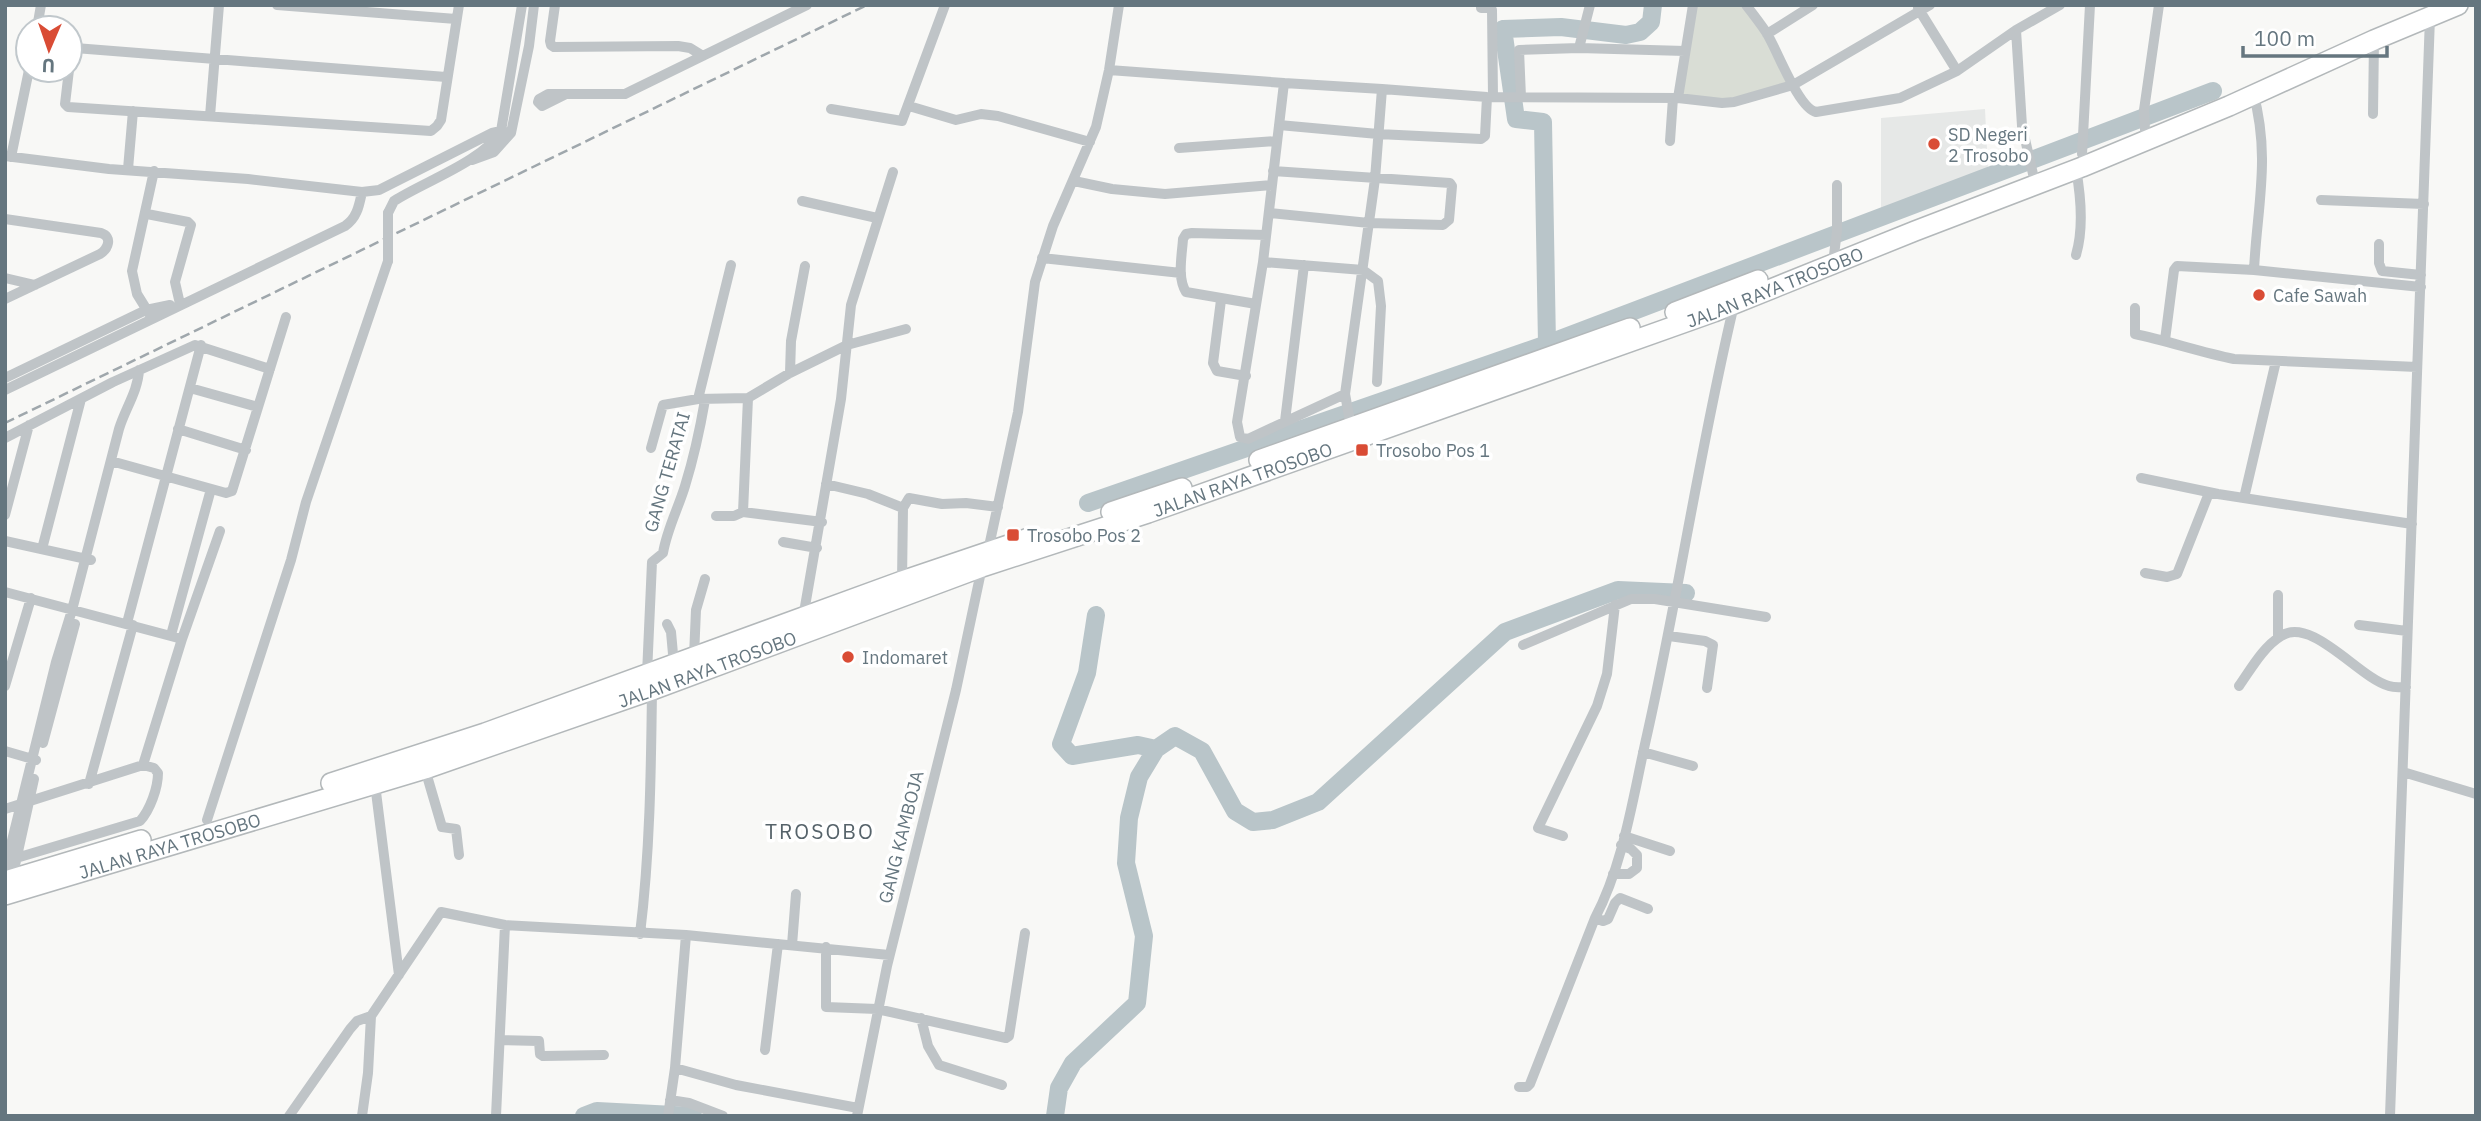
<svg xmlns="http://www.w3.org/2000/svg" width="2481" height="1121" font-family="'IBM Plex Sans',sans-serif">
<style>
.built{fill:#e6e8e7}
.green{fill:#d9ddd5}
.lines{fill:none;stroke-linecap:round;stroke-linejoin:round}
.river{stroke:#b9c5c9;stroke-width:18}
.highway-casing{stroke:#b3b8ba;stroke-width:22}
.street{stroke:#bfc4c7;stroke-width:10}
.highway{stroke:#fff;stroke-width:19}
.rail{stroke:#9fa7ac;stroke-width:2.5;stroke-dasharray:10 5;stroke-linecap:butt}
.street-bridge{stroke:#bfc4c7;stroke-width:10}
.poi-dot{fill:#d94c35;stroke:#fff;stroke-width:2.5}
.labels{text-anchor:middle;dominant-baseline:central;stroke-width:7;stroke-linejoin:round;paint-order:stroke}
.poi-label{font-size:18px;fill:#65767f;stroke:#fff;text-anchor:start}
.street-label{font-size:18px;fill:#65767f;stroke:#fff}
.quarter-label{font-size:21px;letter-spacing:2px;fill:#56636a;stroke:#fff}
</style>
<rect width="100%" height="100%" fill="#f8f8f6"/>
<!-- built -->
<path class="built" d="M1985,109L1988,170L1881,209V118Z"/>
<!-- green -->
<path class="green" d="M1695,5H1744L1764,36L1790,84L1723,102L1680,98Z"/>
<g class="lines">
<!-- river -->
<path class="river" d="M1547,344L1543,122L1516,119L1503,29L1561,27L1626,35L1640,32L1651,22L1653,5
M1088,503L1547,344L2213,91
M1096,615L1087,673L1061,744L1072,756L1138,745L1156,749
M584,1116L597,1111L693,1116
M1055,1116L1059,1088L1073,1063L1137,1003L1144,936L1126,863L1129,818L1139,777L1156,749L1175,736L1202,751L1235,811L1253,822L1273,820L1318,802L1505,632L1618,590L1686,593"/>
<!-- highway casing -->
<g class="highway-casing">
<g id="highway">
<path d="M1675,312L1758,280"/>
<path d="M1259,460L1630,328"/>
<path d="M1111,512L1182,488"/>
<path d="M331,783L485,733L902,581L1029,538"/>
<path d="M5,881L141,840"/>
<path id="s1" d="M5,895L425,769L652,690L982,567L1148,513L1714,312L1915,231L2082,167L2229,106L2374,40L2458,5"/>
</g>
</g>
<!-- street -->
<path class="street" d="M277,5L456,19
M555,5L550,41L551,45L554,47L678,46L690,48L703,56
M1481,5V8H1491L1492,10L1493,97
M1746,5C1753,14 1760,23 1766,32C1777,49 1798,108 1816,112L1900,98L1957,71L2016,30L2060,5
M1918,8L1957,71
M37,28L41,5
M2016,30L2022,126L2033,174
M1767,34L1813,5
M1579,48L1590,5
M70,59L71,51L75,48L446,77
M69,70L65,104L68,107L431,131L437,126L441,120L459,5
M1109,70L1284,83
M2253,92C2271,157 2257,207 2254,270
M566,94L542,106L538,102L539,99L548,94H625L631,91L807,5
M1521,97L1519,50L1579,48L1685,51
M1678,98L1693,5
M909,106L956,120L981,114L998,116L1090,142
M831,109L902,121L945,5
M2373,114L2374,40
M210,116L219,5
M1279,125L1378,134L1481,139L1485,136L1487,97
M2145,130L2144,110L2159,5
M1670,141L1673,98
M1179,148L1277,141
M2082,154L2090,5
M5,156L109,169L248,179L362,192L379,190L492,133L501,131L511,133
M11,157L29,70
M472,160L494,152L511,133L529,46L534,5
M128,169L133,111
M2076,169C2081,197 2084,228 2076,255
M1074,181L1112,189L1165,194L1272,185
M2321,200L2424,204
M802,201L877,218
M388,213L394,201C425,181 482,162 501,131L522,5
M1269,213L1369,223L1443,225L1449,220L1452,186L1450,183L1273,171
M147,214L188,222L191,225L175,282L180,304
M5,219L101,233C113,237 108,249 100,254L5,299
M2379,244V263L2382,271L2421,275
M1042,258L1181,273
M1263,262L1363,270L1378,281L1381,306L1377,382
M1833,263L1837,231V185
M731,265L698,399L748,398L743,512L822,522
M5,278L35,285
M1221,300L1213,363L1217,371L1246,376
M1256,304L1186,292C1177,278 1182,255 1183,239L1186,234L1192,233L1266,235
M2135,308V334C2168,341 2200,352 2234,359L2417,367
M150,315L137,294L132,271L154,171
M2165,340L2174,270L2177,266L2254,270L2421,287
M790,373L791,341L805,266
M5,378L146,310L170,305
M190,388L258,407
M5,390L345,226C357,218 359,206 362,192
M1345,394L1248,439L1240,437L1237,422L1263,262L1284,83L1382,89
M748,398L790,373L847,345L906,329
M1285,421L1304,265
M1351,427L1345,394L1375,179L1382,89L1487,97L1678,98L1722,103L1734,102L1793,85L1930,5
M178,429L246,450
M5,438L113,382L195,345L270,369
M651,448L663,405L698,399
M111,461L226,493L232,491L286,317
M2141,478L2218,494L2412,524
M826,484L868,494L903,508L902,581
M2244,498L2276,361
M903,508L909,498L942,504L966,503L998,507
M5,515L29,425
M716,516H734L743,512
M5,541L91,560
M783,542L817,548
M42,549L81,399
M988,551L1018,412L1035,282L1053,226L1096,127L1109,70L1119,5
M2145,573L2167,577L2177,574L2209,493
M5,592L182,639L143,765
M803,618L841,399L851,305L893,172
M127,623L201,345
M667,624L671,632L674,665
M2359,625L2407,631
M171,635L211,489
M1669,636L1705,641L1713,645L1707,688
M2278,638V595
M182,639L220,531
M1523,645L1631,599H1655L1766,617
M694,656L696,610L705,579
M647,674L652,562L663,553C667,529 678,509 685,486C694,457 700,429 705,400
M5,686L31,598
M2239,686C2251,669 2263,647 2281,636C2312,616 2359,678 2389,686C2395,688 2400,687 2406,687
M43,743L75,624
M5,751L36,760
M1643,752L1693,766
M425,769L442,827L456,829L459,855
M2403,772L2476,794
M89,784L133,625
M375,784L399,975
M5,809L143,765L154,768L158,773C158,788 150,810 140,821L13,859
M207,820L291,560L306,502L388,261
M1563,836L1538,828L1597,706L1607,674L1615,605
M1624,836L1670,851
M5,869L56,662L72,610L119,429C125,409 138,391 139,370
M1613,874H1629L1637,868V855L1631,849L1621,845
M12,879L34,779
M1595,918L1603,921L1608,919L1615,903L1620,898L1648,909
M640,934C650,853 651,772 652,690
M792,945L796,894
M826,947V1007L877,1009L1006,1038L1009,1036L1025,933
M921,1018L928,1046L939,1065L1002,1085
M500,1040L539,1041L540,1054L543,1056L604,1055
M765,1050L778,944
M675,1068L736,1085L858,1108
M1519,1087H1527L1530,1084L1595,918C1624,863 1633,796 1647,735C1679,593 1700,447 1734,305
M670,1100L689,1103L723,1116
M289,1116L350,1029L357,1021L371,1016
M362,1116L368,1073L371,1016L441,912L505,925L686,935L889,955
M496,1116L505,925
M668,1116L675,1068L686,935
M857,1116L887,966L956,690L982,567
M2390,1116L2430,17"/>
<!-- highway -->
<use href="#highway" class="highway"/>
<!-- rail -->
<path class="rail" d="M5,423L867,5"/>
<!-- street-bridge -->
<path class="street-bridge" d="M388,261V213"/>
</g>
<!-- markers -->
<g class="poi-dot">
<circle cx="1934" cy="144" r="7"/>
<circle cx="2259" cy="295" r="7"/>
<rect x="1355" y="443" width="14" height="14" rx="3.5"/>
<rect x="1006" y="528" width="14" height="14" rx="3.5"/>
<circle cx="848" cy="657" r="7"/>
</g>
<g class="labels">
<!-- poi labels -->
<g class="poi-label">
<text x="1948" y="134">SD Negeri<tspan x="1948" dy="21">2 Trosobo</tspan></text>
<text x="2273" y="295">Cafe Sawah</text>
<text x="1376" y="450">Trosobo Pos 1</text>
<text x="1027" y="535">Trosobo Pos 2</text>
<text x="862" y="657">Indomaret</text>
</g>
<!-- street labels -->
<g class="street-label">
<text stroke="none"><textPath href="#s1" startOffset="1872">JALAN RAYA TROSOBO</textPath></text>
<text transform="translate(667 472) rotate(-74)">GANG TERATAI</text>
<text stroke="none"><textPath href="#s1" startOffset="1306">JALAN RAYA TROSOBO</textPath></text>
<text stroke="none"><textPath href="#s1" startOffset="738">JALAN RAYA TROSOBO</textPath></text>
<text transform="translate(901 837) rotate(-76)">GANG KAMBOJA</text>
<text stroke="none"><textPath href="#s1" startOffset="172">JALAN RAYA TROSOBO</textPath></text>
</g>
<!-- quarter labels -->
<g class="quarter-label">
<text x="820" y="831">TROSOBO</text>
</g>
</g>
<!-- border -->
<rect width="2481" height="1121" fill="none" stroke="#65767f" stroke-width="14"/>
<!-- north arrow -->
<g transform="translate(49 49) rotate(182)"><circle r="33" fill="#ffffff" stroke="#c1c8cc" stroke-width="2"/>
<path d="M0-5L12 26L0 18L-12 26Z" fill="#d94c35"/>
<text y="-10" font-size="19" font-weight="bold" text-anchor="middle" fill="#65767f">U</text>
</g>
<!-- scale -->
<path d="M2243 46v10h144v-10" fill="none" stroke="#65767f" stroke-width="3.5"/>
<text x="2254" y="46" font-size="21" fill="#65767f" stroke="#ffffff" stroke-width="5" paint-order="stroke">100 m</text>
</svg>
